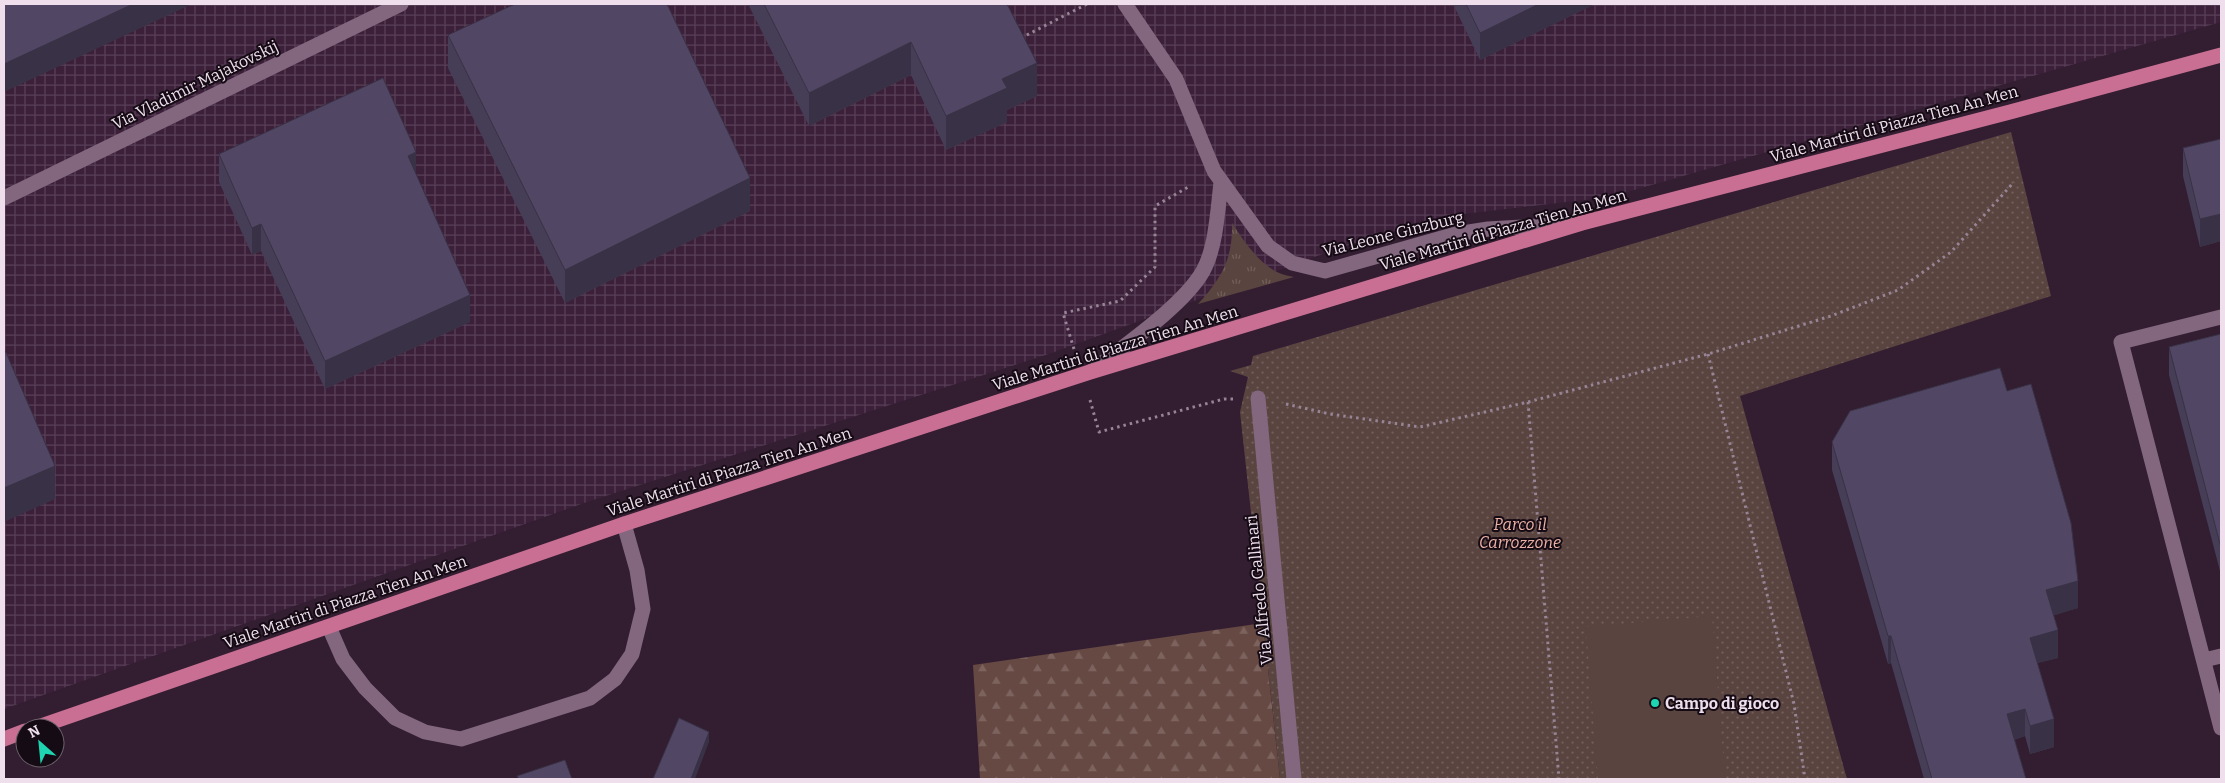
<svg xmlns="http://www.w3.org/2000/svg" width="2225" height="783" font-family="Bitter,serif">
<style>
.industrial{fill:url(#industrial-grid)}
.grass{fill:url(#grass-tufts)}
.forest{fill:url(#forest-firs)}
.park{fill:url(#park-dots)}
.pitch{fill:#5a4440}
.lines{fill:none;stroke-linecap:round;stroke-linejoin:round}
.path{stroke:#978495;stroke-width:3;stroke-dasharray:2.5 4;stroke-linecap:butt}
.lane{stroke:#82677f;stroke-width:15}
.street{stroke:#82677f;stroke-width:15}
.primary{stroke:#c96f93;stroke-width:15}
.wall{fill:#463d56}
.shaded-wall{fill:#393246}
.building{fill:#514764;stroke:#393246}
.poi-dot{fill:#1dd5b1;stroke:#150b14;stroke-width:2}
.labels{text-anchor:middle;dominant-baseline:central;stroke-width:4;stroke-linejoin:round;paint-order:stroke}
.street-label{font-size:16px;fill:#efdfed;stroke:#150b14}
.park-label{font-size:16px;font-style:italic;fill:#edb2a5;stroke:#150b14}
.poi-label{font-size:16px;font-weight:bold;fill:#efdfed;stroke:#150b14;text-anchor:start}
</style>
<defs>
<pattern id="industrial-grid" width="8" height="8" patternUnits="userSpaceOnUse" patternTransform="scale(1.25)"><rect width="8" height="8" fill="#3c203a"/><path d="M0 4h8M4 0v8" fill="none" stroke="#584057"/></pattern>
<pattern id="grass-tufts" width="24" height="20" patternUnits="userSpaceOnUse" patternTransform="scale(1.25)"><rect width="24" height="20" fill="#5a4440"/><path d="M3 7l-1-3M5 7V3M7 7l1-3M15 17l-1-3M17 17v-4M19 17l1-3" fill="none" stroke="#725f5c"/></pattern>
<pattern id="forest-firs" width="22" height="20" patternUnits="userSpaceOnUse" patternTransform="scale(1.25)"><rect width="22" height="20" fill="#664942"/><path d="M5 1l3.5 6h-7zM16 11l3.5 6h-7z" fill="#7c635e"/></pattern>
<pattern id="park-dots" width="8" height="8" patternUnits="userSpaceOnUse" patternTransform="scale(1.25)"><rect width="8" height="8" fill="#5a4440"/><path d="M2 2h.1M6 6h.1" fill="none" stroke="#725f5c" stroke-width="1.8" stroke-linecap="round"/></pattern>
</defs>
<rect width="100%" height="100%" fill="#331d31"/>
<!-- industrial -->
<path class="industrial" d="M4,4H2221V22L1610,197L1446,216L1342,247L1049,354L587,502L4,709Z"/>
<!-- grass -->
<path class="grass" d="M1232,223C1243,240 1256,260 1275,271C1280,274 1288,276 1294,277L1198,304C1222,278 1233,258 1232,223Z"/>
<!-- forest -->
<path class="forest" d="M1263,623L1280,779H980L973,665Z"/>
<!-- park -->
<path class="park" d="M2011,132L2051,296L1740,396L1847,779H1280L1240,412L1248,377L1230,371L1251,365L1253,356Z"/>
<!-- pitch -->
<path class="pitch" d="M1712,616L1725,779H1598L1586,627Z"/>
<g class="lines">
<!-- path -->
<path class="path" d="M1021,38L1087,4
M1074,349L1063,313L1120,301L1155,267V206L1190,186
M1708,354L1794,704L1805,779
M1090,400L1099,432L1224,399H1233
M1528,402L1559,779
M1286,404L1330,414L1420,427L1528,402L1708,354L1831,316L1898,290L1951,252L2014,182"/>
<!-- lane -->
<path class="lane" d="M329,627L343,659L365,688L395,718L425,732L461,739L590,698L615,679L632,654L643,609L637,570L624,524"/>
<!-- street -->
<path class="street" d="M1125,4L1176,79L1214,171L1268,246L1292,263L1325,271L1456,234L1488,229L1570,224
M4,198L401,4
M2221,317L2121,342L2221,728
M1092,371C1124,346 1184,305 1203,271C1216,248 1218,208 1221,182
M1258,398L1294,779
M2204,660L2221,656"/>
<!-- primary -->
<path class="primary" d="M35,728L624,524L1090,372L1582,223L2010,112L2221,55
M4,739L25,731"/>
</g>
<!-- wall -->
<path class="wall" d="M748,4H1007L1037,96L1007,110V122L946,150L911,75L809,126Z
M1453,4H1595L1480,60Z
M448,35L750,211L565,303L448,68Z
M2221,139V241L2200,247L2183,176V148Z
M219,154L416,175L470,322L325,389L261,251L252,255L219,182Z
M2221,334V575L2169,375V347Z
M2007,391L2078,608L2053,615L2058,658L2037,663L2054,747L2030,754L2025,736L2014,740L2026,779H1924L1891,663L1888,664L1832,470V442Z"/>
<!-- shaded-wall -->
<path class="shaded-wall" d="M133,4H192L4,92V64Z
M1539,4H1595L1480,60V33Z
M911,42V75L809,126V93Z
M1037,63V96L1007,110V122L946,150V116L1002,79Z
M416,152V179L408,156Z
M750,178V211L565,303V270Z
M2221,214V241L2200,247V219Z
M261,224V251L252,255V228Z
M470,295V322L325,389V361Z
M55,466V499L4,522V488Z
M2078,581V608L2046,618V590Z
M2058,630V658L2030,665V638Z
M1888,636H1891V663L1888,664Z
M2025,709V736L2007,742V714Z
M2054,719V747L2030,754V726Z
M709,732V742L695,779H691Z"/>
<!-- building -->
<path class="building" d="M4,4H133L4,64Z
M515,4H667L750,178L565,270L448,35Z
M764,4H1007L1037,63L1002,79L1007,88L946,116L911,42L809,93Z
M1466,4H1539L1480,33Z
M383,78L416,152L408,156L470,295L325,361L261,224L252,228L219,154Z
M2221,139V214L2200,219L2183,148Z
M2221,334V548L2169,347Z
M4,348L55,466L4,488Z
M2000,368L2007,391L2031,384L2071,523L2078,581L2046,590L2058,630L2030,638L2054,719L2030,726L2025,709L2007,714L2026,779H1932L1891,636H1888L1832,442L1850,411Z
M679,718L709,732L691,779H653Z
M565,760L572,779H519L517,776Z"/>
<!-- markers -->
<circle class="poi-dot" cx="1655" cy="703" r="5"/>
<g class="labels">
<!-- street labels -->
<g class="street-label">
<text transform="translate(195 85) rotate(-26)">Via Vladimir Majakovskij</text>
<text transform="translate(1894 124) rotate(-15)">Viale Martiri di Piazza Tien An Men</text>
<text transform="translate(1503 230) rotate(-16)">Viale Martiri di Piazza Tien An Men</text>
<text transform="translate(1393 234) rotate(-14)">Via Leone Ginzburg</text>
<text transform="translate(1115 348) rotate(-17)">Viale Martiri di Piazza Tien An Men</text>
<text transform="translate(729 472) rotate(-18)">Viale Martiri di Piazza Tien An Men</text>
<text transform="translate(1259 590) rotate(-96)">Via Alfredo Gallinari</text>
<text transform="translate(345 602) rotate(-19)">Viale Martiri di Piazza Tien An Men</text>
</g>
<!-- park labels -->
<g class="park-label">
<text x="1520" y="524">Parco il<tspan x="1520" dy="18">Carrozzone</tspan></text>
</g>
<!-- poi labels -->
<g class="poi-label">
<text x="1665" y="703">Campo di gioco</text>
</g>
</g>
<!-- border -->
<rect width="2225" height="783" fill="none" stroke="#efdfed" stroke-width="10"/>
<!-- north arrow -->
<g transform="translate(40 743) rotate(333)"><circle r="24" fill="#150b14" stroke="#6c606b"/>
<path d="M0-4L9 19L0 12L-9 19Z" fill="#1dd5b1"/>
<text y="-8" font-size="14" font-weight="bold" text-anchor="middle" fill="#efdfed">N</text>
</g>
</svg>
